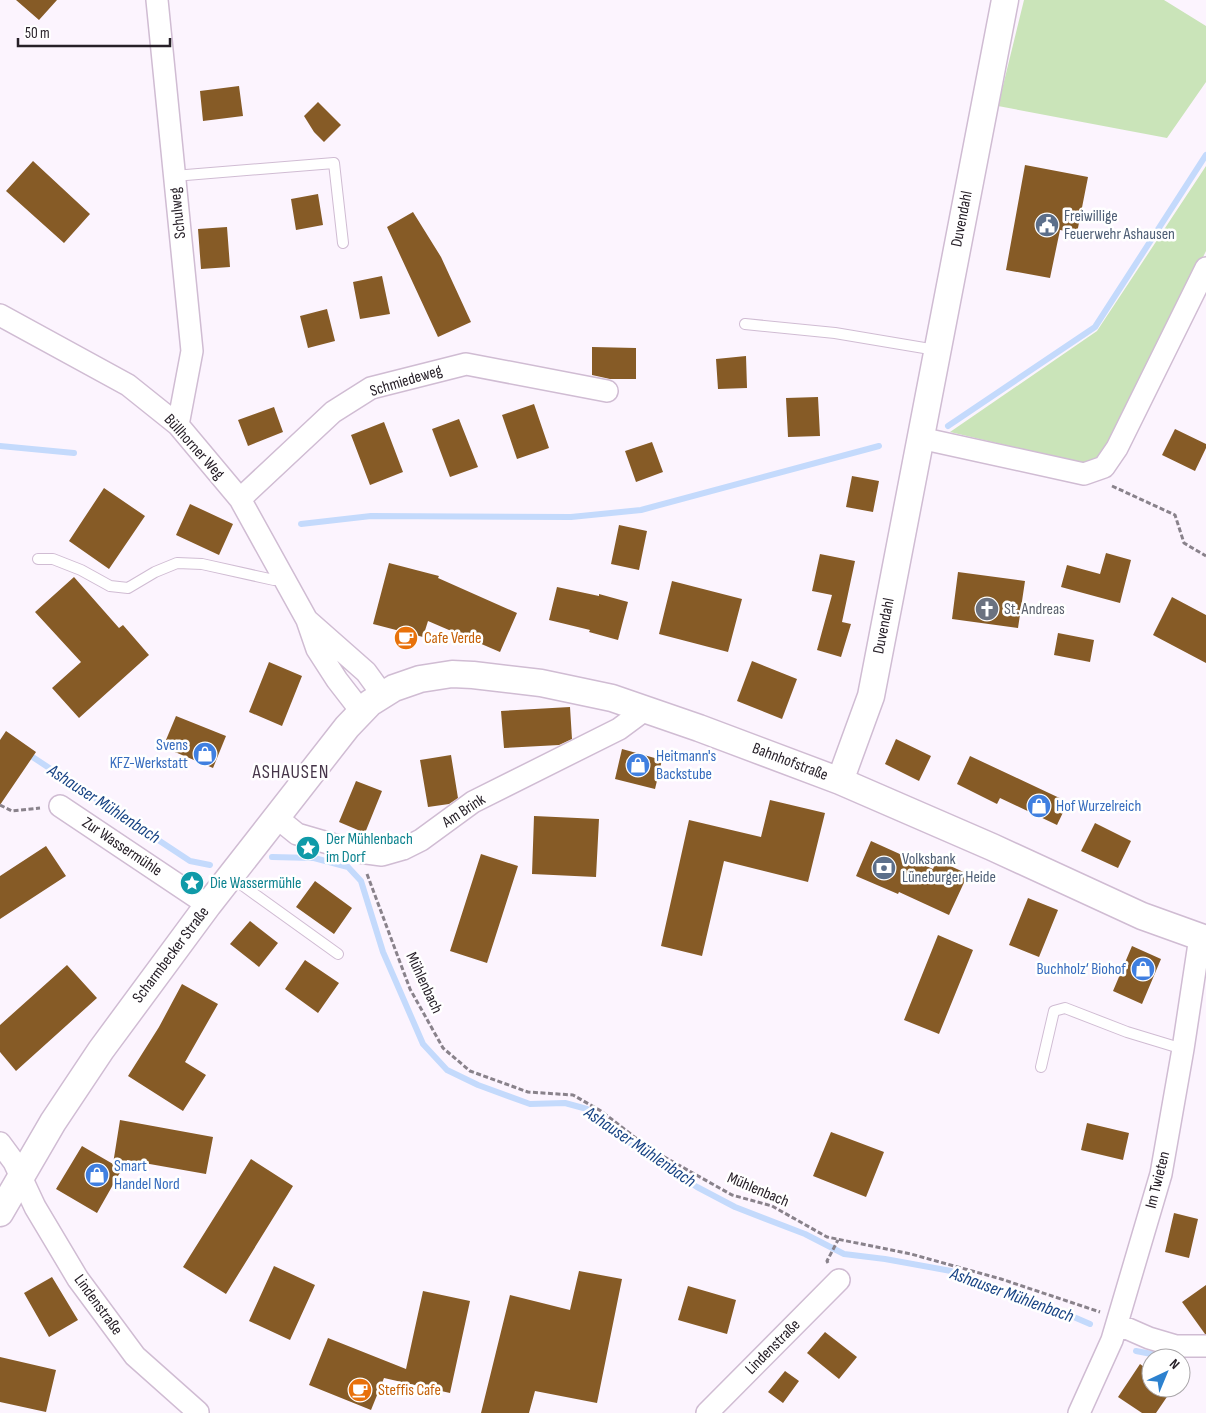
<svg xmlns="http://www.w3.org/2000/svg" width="1206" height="1413" font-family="'Sofia Sans Condensed',sans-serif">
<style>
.green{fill:#cae4b9}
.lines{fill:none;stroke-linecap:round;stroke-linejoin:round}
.stream{stroke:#c4dafc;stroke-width:6}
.building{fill:#865b26}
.service-casing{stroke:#d0bcd3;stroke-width:12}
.minor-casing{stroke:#d0bcd3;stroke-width:24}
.tertiary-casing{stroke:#d0bcd3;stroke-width:29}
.path{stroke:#89828b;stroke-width:3;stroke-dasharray:5 2.5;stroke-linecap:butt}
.service{stroke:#fff;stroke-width:10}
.minor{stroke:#fff;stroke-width:21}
.tertiary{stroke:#fff;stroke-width:26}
.labels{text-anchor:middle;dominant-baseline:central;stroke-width:5;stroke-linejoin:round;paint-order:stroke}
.street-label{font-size:16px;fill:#272028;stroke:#fff}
.service-label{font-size:16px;fill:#4e5e75;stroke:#fff;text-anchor:start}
.worship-label{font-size:16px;fill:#5b616d;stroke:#fff;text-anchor:start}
.food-label{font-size:16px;fill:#c56008;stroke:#fff;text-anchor:start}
.shop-label{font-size:16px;fill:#366cbe;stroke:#fff;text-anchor:start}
.culture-label{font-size:16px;fill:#0d838f;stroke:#fff;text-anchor:start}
.water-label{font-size:18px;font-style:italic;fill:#174384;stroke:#fff}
.quarter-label{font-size:19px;letter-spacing:1px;fill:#463649;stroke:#fff}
</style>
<rect width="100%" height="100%" fill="#fcf4fe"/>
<!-- green -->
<path class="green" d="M1024,0H1164L1206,26V82L1167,138L998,106Z
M1206,166V251L1109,448L1095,459L1082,463L950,432L1097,331Z"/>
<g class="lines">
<!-- stream -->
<path class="stream" d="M948,426L1095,327L1206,155
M0,446L74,453
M301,524L371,516L571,517L641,510L879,446
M25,752L190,861L210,865
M272,857L314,858L348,867L361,881L383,952L423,1044L447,1070L478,1085L530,1104L565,1103L587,1109L644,1154L697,1187L735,1207L805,1234L844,1254L885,1259L951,1271L1039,1302L1090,1324
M1136,1351L1162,1356H1179"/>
</g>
<!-- building -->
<path class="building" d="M16,0H57L39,20Z
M239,86L243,116L203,121L200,91Z
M318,102L341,125L324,142L314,132L304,116Z
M33,161L90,214L64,243L6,191Z
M1025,165L1088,177L1077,233L1060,230L1050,278L1006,270Z
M318,194L323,225L296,230L291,199Z
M413,212L441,257L471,322L438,337L387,227Z
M227,227L230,267L201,269L198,229Z
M382,276L390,314L360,319L353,282Z
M327,309L335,341L308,348L300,316Z
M592,347L636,348V379H610L592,375Z
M746,356L747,388L718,389L716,359Z
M818,397L820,436L788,437L786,398Z
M534,404L549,448L517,459L502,415Z
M274,407L283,432L248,446L238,420Z
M459,419L478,467L450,477L432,429Z
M384,422L403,472L370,485L351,435Z
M1175,429L1206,444V448L1195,471L1162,455Z
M652,442L663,472L636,482L625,451Z
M852,476L879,481L873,512L846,507Z
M104,488L145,516L109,569L69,541Z
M190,504L233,524L219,555L176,535Z
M619,525L647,531L639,570L611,564Z
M1106,553L1131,560L1120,603L1061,587L1067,565L1100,574Z
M820,554L855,561L842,622L851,624L841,657L817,650L832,595L812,591Z
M389,563L439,576L438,578L517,613L500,652L428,621L423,637L373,624Z
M958,572L1025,581L1018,628L952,619Z
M74,577L119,628L123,625L149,655L79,718L52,688L81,662L35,612Z
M672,581L742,599L728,652L659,634Z
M557,587L599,596V594L628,602L618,640L589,632L590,630L549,620Z
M1172,597L1206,615V663L1153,635Z
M1058,633L1094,640L1090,662L1054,655Z
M752,661L797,679L782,719L737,701Z
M269,662L302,676L282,726L249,712Z
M570,707L572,739L559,745L504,748L501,711Z
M176,716L226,736L213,768L163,747Z
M6,731L36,752L0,805V740Z
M896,739L931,756L919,781L885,764Z
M622,749L662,760L655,789L615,779Z
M451,755L458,798L449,804L428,807L420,760Z
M970,756L1068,802L1057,825L1000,798L997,804L957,784Z
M356,781L382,791L365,833L339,822Z
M770,800L825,813L808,882L724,861L702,956L661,946L689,820L761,837Z
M534,816L599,819L596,877L532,874Z
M1095,823L1131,841L1118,868L1081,851Z
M871,841L933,869L937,860L968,874L949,915L899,892L898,894L856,876Z
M46,846L66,876L0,919V876Z
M481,854L518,866L487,963L450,951Z
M315,881L352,908L334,934L296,907Z
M1028,898L1058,910L1039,957L1009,945Z
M250,921L278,943L259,967L230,944Z
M938,935L973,950L939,1034L904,1020Z
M1132,946L1161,959L1142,1004L1113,991Z
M305,960L339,983L318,1013L285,989Z
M67,965L97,998L16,1071L0,1052V1025Z
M182,984L218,1004L185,1062L206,1075L183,1111L128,1076L159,1027Z
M120,1120L213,1137L206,1174L127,1160L97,1213L56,1189L82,1146L113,1164Z
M1087,1123L1129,1133L1123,1160L1081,1150Z
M831,1132L884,1152L866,1197L813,1176Z
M251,1159L293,1186L226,1294L183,1267Z
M1174,1213L1198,1219L1189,1258L1165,1252Z
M274,1266L315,1285L290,1340L249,1321Z
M579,1271L622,1279L597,1403L535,1391L529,1413H481L510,1295L570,1310Z
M52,1277L78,1320L49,1337L24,1293Z
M1206,1285V1334H1205L1182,1302Z
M688,1286L736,1300L727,1334L678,1320Z
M423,1291L470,1301L450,1393L384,1378L371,1410L309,1385L328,1338L406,1369Z
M825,1332L857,1357L839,1379L807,1353Z
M0,1357L56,1370L46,1412L0,1402Z
M1140,1364L1151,1372V1388H1173L1156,1413H1142L1118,1397Z
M785,1371L799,1381L783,1403L768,1392Z"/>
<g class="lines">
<!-- service casing -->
<g class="service-casing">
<path id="service" d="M174,176L334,163L343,243
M745,324L835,333L936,350
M38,559H53L81,570L110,586L128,588L155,572L177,563L202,564L274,580H285
M231,877L338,954
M1041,1067L1054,1011L1065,1008L1127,1032L1183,1049"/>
</g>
<!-- minor casing -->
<g class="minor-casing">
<path id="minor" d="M157,0L192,351L178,425
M0,315L128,385L178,425L240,499L307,620L317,649L337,680L361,711
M920,438L1084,474L1104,467L1117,448L1206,268
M240,499L333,412L371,388L466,364L607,391
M307,620L366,672L382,694
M60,806L208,905
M276,817L297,834L359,852L382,855L403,849L421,840L473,802L619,729L646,709
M0,1143L14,1162L35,1207L78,1279L135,1356L198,1412
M1117,1324L1149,1338L1176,1346H1206
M707,1413L839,1280
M1079,1413L1112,1340L1161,1174L1183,1049L1200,937"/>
</g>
<!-- tertiary casing -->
<g class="tertiary-casing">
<path id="tertiary" d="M840,781L871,696L1005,0
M0,1213L53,1122L101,1050L208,905L347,727L370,703L394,688L420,679L452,674L473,675L541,683L612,698L699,728L840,781L992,847L1142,916L1206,939"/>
</g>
<!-- path -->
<path class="path" d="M1112,486L1175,515L1184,543L1206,556
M0,805L12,811L40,808
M367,874L410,989L443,1048L470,1071L528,1092L573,1095L601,1111L650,1149L732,1195L772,1206L827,1237L911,1254L1001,1279L1100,1312
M828,1263L827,1261L838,1240"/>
<!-- service -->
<use href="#service" class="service"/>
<!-- minor -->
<use href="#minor" class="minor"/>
<!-- tertiary -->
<use href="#tertiary" class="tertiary"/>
</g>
<!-- icons -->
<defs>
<g id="civic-disc" transform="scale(1.25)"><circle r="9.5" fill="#5c6f8a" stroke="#fff"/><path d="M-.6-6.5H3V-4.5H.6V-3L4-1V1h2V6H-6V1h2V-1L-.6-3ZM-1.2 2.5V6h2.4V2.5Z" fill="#fff"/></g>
<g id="church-disc" transform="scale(1.25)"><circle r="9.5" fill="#6b7280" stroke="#fff"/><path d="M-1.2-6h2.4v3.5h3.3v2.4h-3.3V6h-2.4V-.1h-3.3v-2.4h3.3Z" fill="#fff"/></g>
<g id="cafe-disc" transform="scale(1.25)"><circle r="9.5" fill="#e8710a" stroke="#fff"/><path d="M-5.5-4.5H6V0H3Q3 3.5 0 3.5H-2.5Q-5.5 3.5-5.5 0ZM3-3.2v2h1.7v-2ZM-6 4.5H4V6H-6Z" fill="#fff"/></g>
<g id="shop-disc" transform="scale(1.25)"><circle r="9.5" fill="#3f7fe0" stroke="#fff"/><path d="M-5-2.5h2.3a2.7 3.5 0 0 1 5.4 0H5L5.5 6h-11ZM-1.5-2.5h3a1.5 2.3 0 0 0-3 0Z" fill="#fff"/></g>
<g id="sight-disc" transform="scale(1.25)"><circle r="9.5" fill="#0f9aa8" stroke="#fff"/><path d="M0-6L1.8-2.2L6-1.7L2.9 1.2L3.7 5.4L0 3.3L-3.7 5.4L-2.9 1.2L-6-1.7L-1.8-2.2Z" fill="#fff"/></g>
<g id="bank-disc" transform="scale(1.25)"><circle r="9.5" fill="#5c6f8a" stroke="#fff"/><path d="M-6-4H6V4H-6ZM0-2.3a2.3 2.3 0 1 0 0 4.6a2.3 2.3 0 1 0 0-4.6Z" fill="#fff"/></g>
</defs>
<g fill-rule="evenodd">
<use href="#civic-disc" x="1047" y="225"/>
<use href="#church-disc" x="987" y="609"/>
<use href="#cafe-disc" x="406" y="638"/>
<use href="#shop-disc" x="205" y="754"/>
<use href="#shop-disc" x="638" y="765"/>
<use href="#shop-disc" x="1039" y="806"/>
<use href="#sight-disc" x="308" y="848"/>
<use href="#bank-disc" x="884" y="868"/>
<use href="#sight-disc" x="192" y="883"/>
<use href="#shop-disc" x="1143" y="969"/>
<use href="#shop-disc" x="97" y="1175"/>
<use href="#cafe-disc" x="360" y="1390"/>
</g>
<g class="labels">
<!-- street labels -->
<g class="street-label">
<text transform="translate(178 213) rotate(-96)">Schulweg</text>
<text transform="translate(962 219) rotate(-79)">Duvendahl</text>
<text transform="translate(406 381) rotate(-17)">Schmiedeweg</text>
<text transform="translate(194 447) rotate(48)">Büllhorner Weg</text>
<text transform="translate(884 626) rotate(-79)">Duvendahl</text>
<text transform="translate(790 762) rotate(21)">Bahnhofstraße</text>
<text transform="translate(464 811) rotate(-33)">Am Brink</text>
<text transform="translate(122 847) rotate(34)">Zur Wassermühle</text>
<text transform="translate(171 955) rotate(-53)">Scharmbecker Straße</text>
<text transform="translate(424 983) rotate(65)">Mühlenbach</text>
<text transform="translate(1158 1180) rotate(-76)">Im Twieten</text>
<text transform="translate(758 1190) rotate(23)">Mühlenbach</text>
<text transform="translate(98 1305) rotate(54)">Lindenstraße</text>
<text transform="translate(773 1347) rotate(-45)">Lindenstraße</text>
</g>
<!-- service labels -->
<g class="service-label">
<text x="1064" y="216">Freiwillige<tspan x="1064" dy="18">Feuerwehr Ashausen</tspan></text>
<text x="902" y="859">Volksbank<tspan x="902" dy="18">Lüneburger Heide</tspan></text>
</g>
<!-- worship labels -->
<g class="worship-label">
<text x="1004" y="609">St. Andreas</text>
</g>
<!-- food labels -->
<g class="food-label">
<text x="424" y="638">Cafe Verde</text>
<text x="378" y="1390">Steffis Cafe</text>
</g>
<!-- shop labels -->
<g class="shop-label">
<text x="188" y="745" text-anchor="end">Svens<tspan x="188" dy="18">KFZ-Werkstatt</tspan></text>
<text x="656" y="756">Heitmann's<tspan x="656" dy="18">Backstube</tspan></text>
<text x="1056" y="806">Hof Wurzelreich</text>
<text x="1126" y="969" text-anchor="end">Buchholz‘ Biohof</text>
<text x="114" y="1166">Smart<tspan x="114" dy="18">Handel Nord</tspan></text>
</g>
<!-- culture labels -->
<g class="culture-label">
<text x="326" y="839">Der Mühlenbach<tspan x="326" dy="18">im Dorf</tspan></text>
<text x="210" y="883">Die Wassermühle</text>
</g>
<!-- water labels -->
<g class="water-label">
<text transform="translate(104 804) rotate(33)">Ashauser Mühlenbach</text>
<text transform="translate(640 1147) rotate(34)">Ashauser Mühlenbach</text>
<text transform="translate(1012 1295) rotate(20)">Ashauser Mühlenbach</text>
</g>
<!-- quarter labels -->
<g class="quarter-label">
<text x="291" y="772">ASHAUSEN</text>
</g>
</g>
<!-- north arrow -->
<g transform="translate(1166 1373) rotate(44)"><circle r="24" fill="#ffffff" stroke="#a9a6a9"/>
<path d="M0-4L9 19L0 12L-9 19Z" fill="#2c81cf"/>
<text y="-8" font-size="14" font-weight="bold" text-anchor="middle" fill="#272028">N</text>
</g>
<!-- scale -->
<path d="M18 38v8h152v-8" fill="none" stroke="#272028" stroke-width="2.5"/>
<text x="25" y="38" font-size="15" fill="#272028" stroke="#ffffff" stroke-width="4" paint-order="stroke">50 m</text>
</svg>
